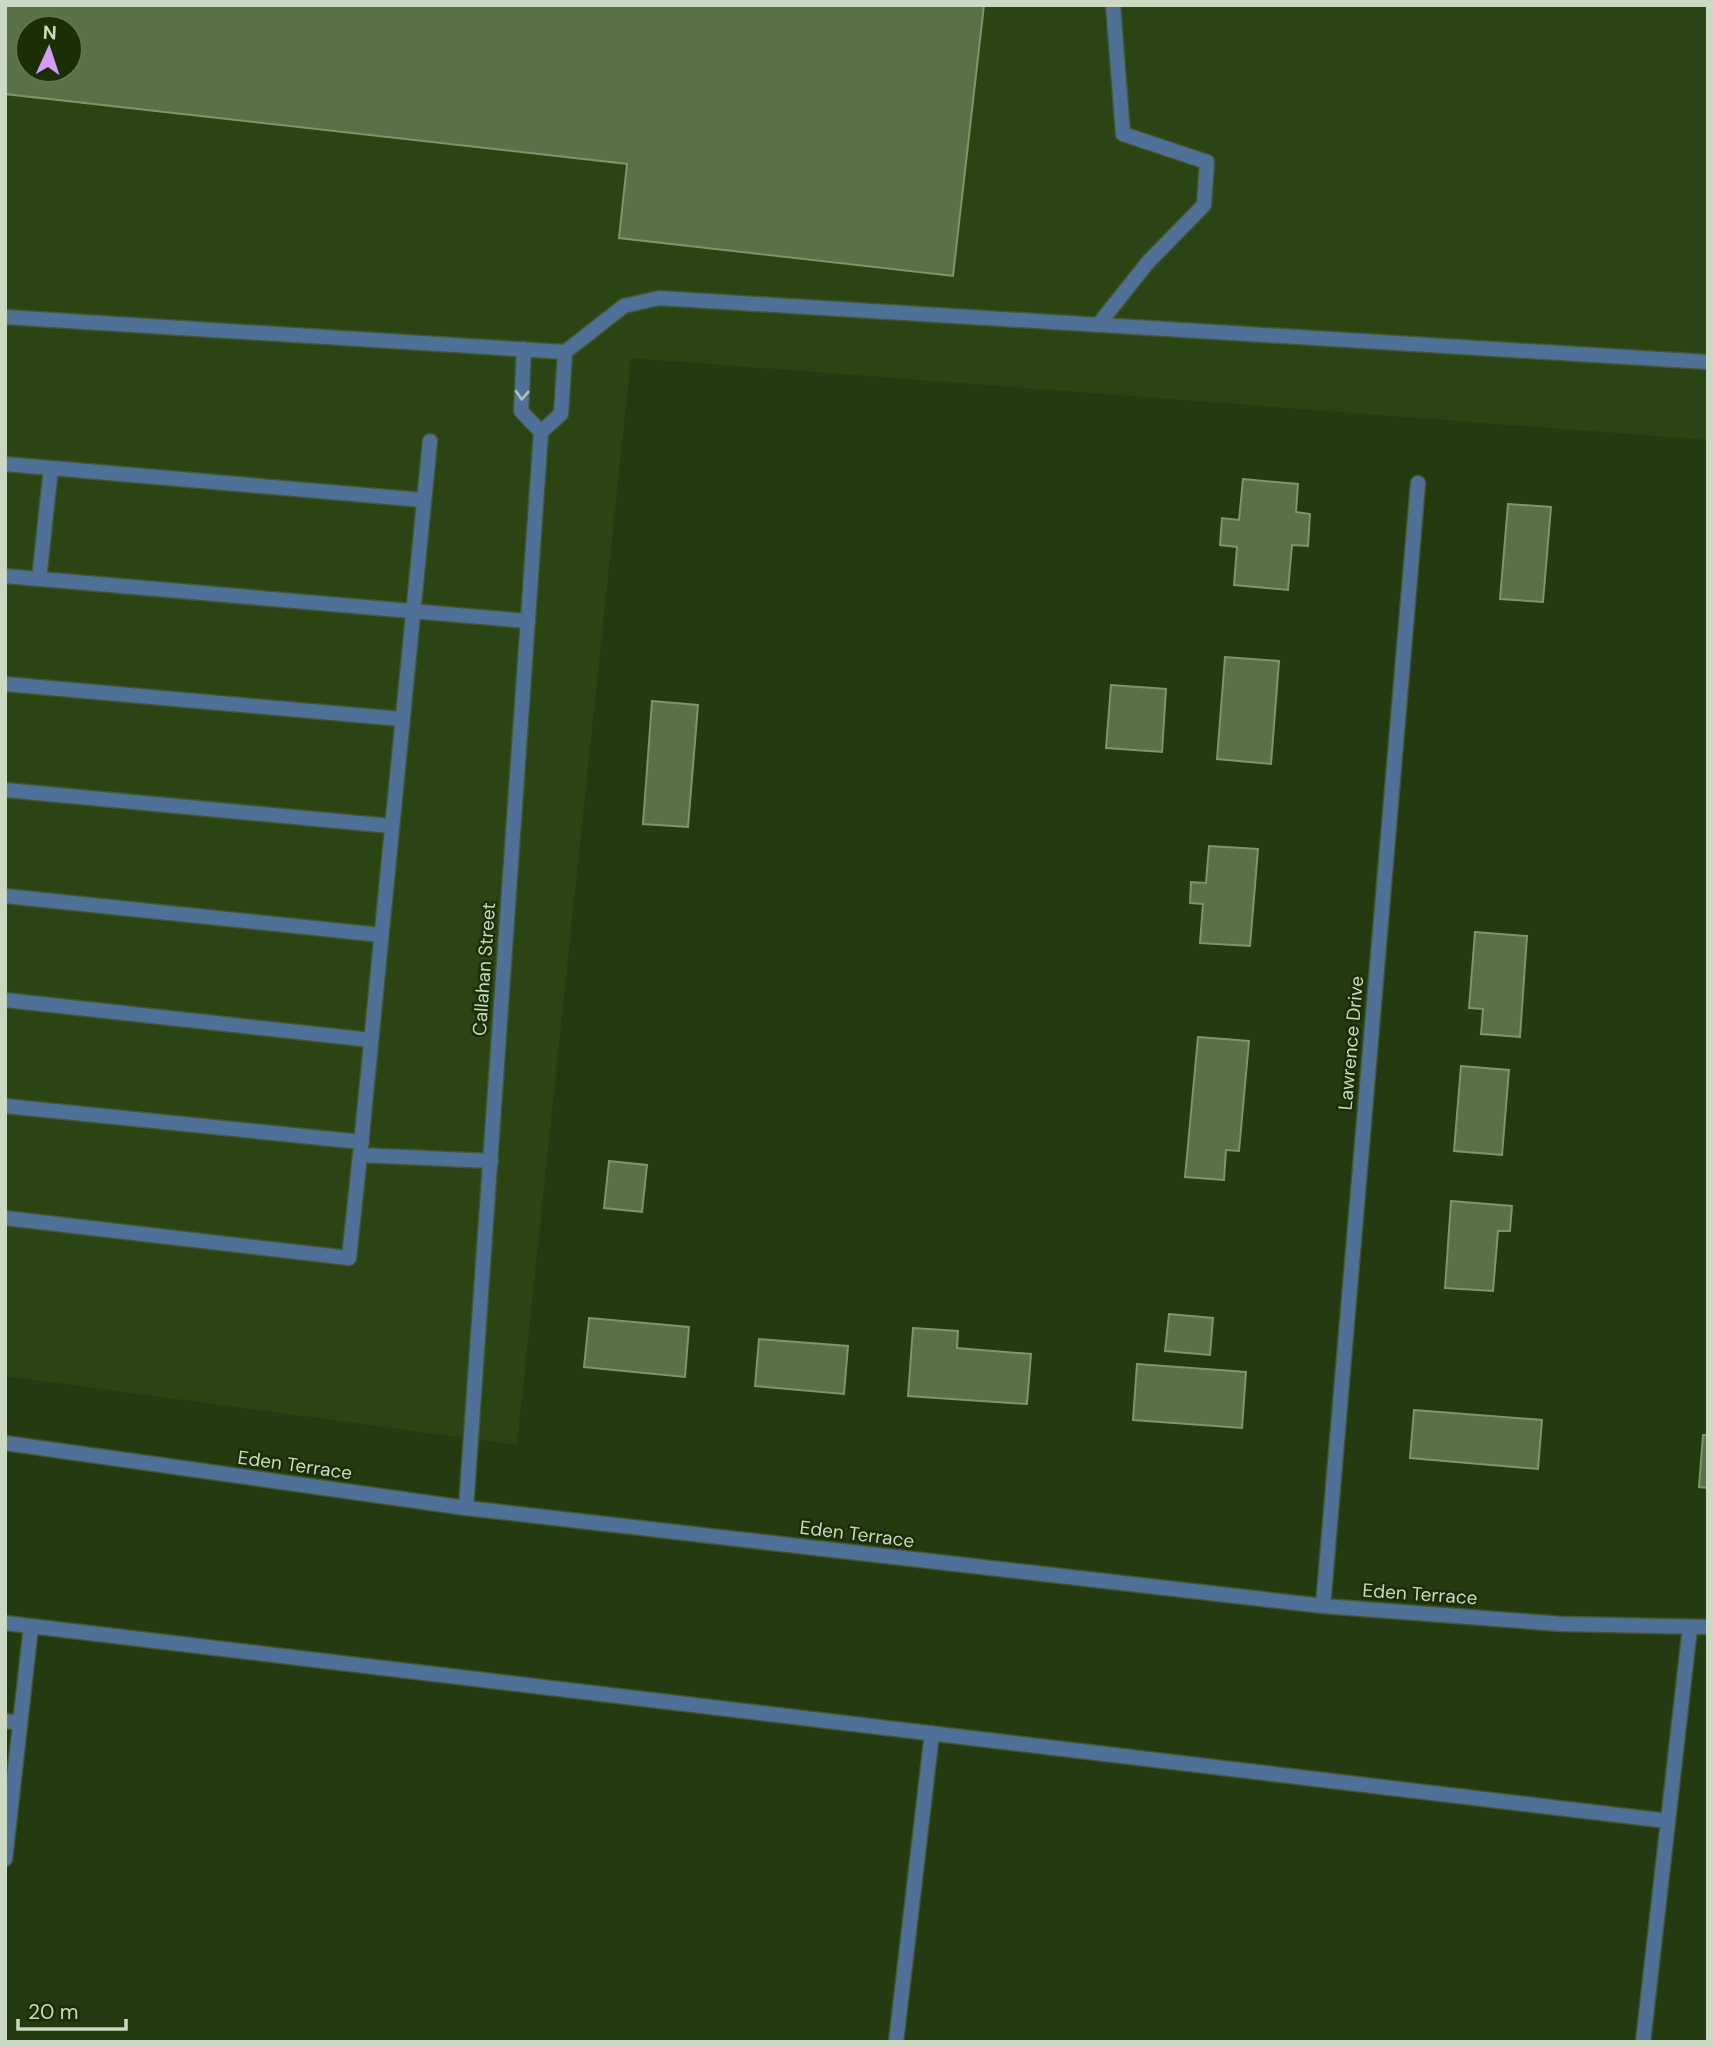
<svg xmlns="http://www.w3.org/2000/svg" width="1713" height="2047" font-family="'DM Sans',sans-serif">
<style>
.built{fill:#2a4414;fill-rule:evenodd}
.building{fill:#597147;stroke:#7c966a;stroke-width:2;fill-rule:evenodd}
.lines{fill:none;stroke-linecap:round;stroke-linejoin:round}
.service-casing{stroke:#425731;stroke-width:17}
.minor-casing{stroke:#425731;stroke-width:17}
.service{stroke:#507197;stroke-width:14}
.minor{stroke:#507197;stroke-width:14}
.oneway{stroke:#acbfb7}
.labels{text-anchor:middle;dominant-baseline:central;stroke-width:5;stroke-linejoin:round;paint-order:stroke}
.street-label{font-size:19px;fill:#cbd9c2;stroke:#1a2f06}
</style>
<rect width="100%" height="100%" fill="#243a11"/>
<!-- built -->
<path class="built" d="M5,5H1708V440L631,358L517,1445L5,1376ZM28,28H70V70H28Z"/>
<!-- building -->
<path class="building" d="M5,5H984L953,276L619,238L627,164L5,94ZM28,28H70V70H28Z
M1243,479L1298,484L1296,512L1310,514L1308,546L1292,545L1288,590L1234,585L1237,547L1220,545L1222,518L1239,520Z
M1508,504L1551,507L1543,602L1500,599Z
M1225,657L1279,661L1271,764L1217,759Z
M1111,685L1166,689L1162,752L1106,748Z
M652,701L698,705L688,827L643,824Z
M1209,846L1258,849L1250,946L1200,943L1203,904L1190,903L1191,882L1206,883Z
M1475,932L1527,936L1520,1037L1481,1034L1483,1009L1469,1008Z
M1198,1037L1249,1041L1239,1151L1226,1150L1224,1180L1185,1177Z
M1461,1066L1509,1070L1502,1155L1454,1151Z
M609,1161L647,1165L642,1212L604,1208Z
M1451,1201L1512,1206L1510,1231H1498L1493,1291L1445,1288Z
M1169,1314L1213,1318L1210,1355L1165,1351Z
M589,1318L689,1327L685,1377L584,1367Z
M913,1328L958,1331L957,1348L1031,1354L1027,1404L908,1396Z
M759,1339L848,1346L844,1394L755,1386Z
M1137,1364L1246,1372L1242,1428L1133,1420Z
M1414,1410L1542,1420L1538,1469L1410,1458Z
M1703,1435H1708V1488L1699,1487Z"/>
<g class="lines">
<!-- service casing -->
<g class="service-casing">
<path id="service" d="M5,317L565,352L624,306L659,298L1708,362
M1098,325L1149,261L1204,205L1207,162L1123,134L1113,5
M524,349L521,411L541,432L561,414L565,352
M430,441L360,1155L491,1161
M5,464L423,500
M5,576L528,621
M39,579L51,468
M5,684L401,719
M5,790L391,826
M5,896L381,935
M5,1000L371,1040
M5,1106L362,1142
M5,1218L349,1258L360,1155
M5,1623L1668,1821L1690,1627
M5,1721L20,1723
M5,1859L31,1626
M896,2042L932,1733
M1643,2042L1668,1821"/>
</g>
<!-- minor casing -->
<g class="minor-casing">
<path id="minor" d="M5,1443L466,1508L1323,1606L1562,1624L1708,1627
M466,1508L541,432
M1323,1606L1418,483"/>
</g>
<!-- service -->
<use href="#service" class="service"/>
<!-- minor -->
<use href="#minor" class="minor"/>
</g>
<!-- one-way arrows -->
<defs><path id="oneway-chevron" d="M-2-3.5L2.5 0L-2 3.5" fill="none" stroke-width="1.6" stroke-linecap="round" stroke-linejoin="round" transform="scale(1.75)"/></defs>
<use class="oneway" href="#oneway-chevron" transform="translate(522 395) rotate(93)"/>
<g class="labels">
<!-- street labels -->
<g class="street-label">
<text transform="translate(484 969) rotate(-86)">Callahan Street</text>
<text transform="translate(1351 1043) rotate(-85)">Lawrence Drive</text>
<text transform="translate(295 1465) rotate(8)">Eden Terrace</text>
<text transform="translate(857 1534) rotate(7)">Eden Terrace</text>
<text transform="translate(1420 1594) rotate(4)">Eden Terrace</text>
</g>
</g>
<!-- border -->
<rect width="1713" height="2047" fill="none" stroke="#cbd9c2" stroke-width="14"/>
<!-- north arrow -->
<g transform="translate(49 49) rotate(3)"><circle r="33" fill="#1a2f06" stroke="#617351" stroke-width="2"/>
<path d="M0-5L12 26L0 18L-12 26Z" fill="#d79bf9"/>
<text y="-10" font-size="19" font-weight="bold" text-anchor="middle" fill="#cbd9c2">N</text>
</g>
<!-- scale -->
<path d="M18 2019v10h108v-10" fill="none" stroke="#cbd9c2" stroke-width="3.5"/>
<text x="28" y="2019" font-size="21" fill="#cbd9c2" stroke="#1a2f06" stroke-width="5" paint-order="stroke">20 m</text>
</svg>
